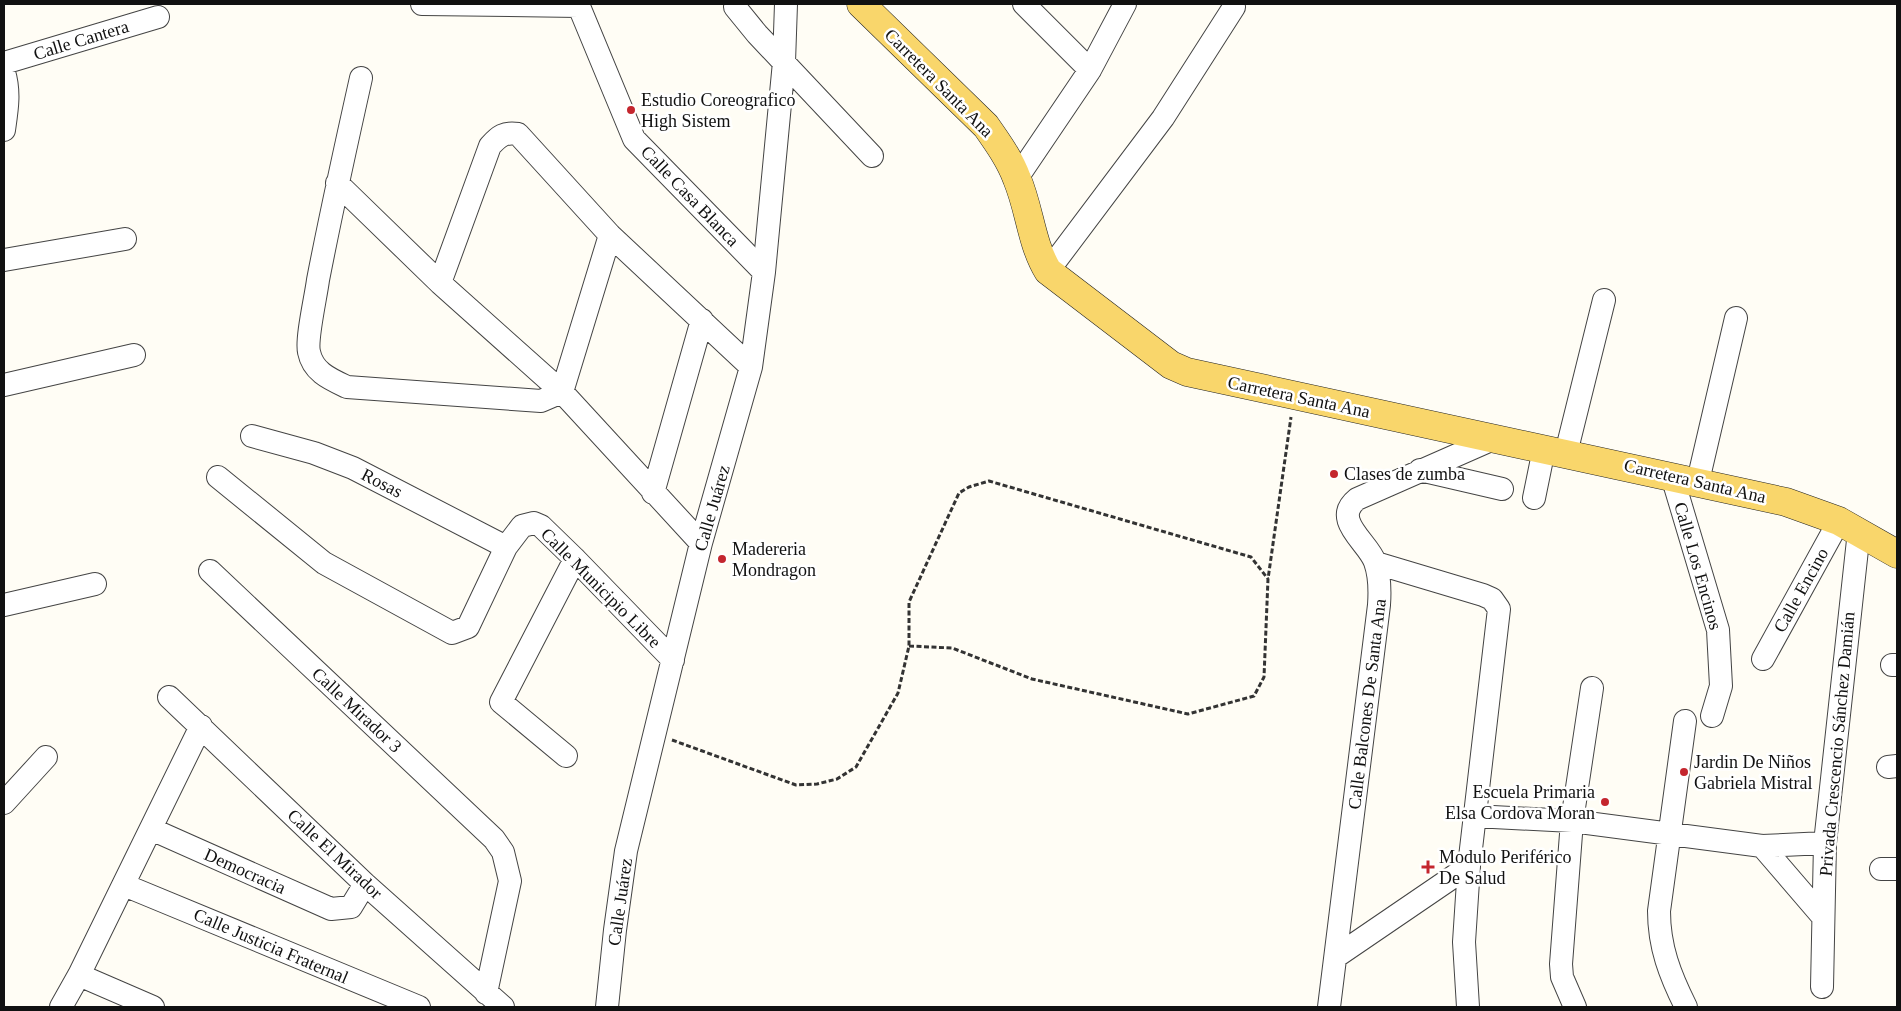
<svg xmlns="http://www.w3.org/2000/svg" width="1901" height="1011" font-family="Georgia,serif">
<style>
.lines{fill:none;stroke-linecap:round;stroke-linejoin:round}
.minor-casing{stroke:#444;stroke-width:24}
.major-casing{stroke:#222;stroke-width:29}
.path{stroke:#333;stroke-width:3;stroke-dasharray:5 2.5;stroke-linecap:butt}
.minor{stroke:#fff;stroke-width:22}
.major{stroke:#f9d66b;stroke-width:28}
.poi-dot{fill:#c4262e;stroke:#fff;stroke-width:2}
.labels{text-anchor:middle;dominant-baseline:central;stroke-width:5;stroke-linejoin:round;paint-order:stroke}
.street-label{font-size:18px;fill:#111;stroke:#fff}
.poi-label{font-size:18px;fill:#111;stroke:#fff;text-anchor:start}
</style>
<rect width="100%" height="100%" fill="#fffdf5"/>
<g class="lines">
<!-- minor casing -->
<g class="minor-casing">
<path id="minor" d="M422,4L579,6
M578,4L634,139L764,272
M1024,4L1090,70
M735,7L757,34L872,156
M4,63L158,17
M4,72C10,92 7,109 4,130
M361,78C346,145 331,213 318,280C316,296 306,339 309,352C313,372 330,379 347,387L541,401L562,392L610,235
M1017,178L1090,70L1125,4
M337,183L440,283L562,392L701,543
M4,260L125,239
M1048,271L1163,118L1234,7
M440,283L490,146C499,136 504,132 518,134L610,235L751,367
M4,385L134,355
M252,436L314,453L353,468L506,547
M1566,453L1604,300
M1420,470L1502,489
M1672,476L1718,630L1721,686L1712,716
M218,477L324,563L452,633L468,627L506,547L522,526L534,523L541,526L575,559L673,660
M1698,481L1736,318
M653,493L702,320
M1534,498L1544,449
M1376,563L1483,595L1492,599L1499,609L1469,866L1464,942L1468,1007
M210,571L494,839L503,852L510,881L486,993
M4,605L95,584
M1763,659L1839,521
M1892,665H1897
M169,697L365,884L503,1007
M1685,721L1659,911C1659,947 1670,975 1686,1007
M566,756L501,702L575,559
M1888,767L1897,766
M4,803L46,757
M1474,816L1572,821L1762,846L1825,843
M151,829L331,909L351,907L365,884
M1762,846L1823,917
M1881,869H1897
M124,885L419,1007
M1337,956L1469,866
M79,975L153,1007
M1822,987L1825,843L1859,531
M61,1007L79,975L201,726
M607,1007L615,930L626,851L701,543L751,367L764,272L784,62L786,4
M1329,1007L1379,605C1380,591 1380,576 1375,562C1368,542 1331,520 1357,499L1491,440
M1575,1007L1562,977L1561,964L1572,821L1592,688"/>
</g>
<!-- major casing -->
<g class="major-casing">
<path id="major" d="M861,4L986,126C998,143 1010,160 1017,179C1030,210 1031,243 1048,271L1171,365L1187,372L1786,502L1839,521L1897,554"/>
</g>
<!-- path -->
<path class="path" d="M909,646L952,648L1032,679L1188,714L1254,696L1264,677L1268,579L1291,417
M672,740L796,785L817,784L837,779L856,767L898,693L909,646V602L959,493L969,487L989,481L1251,557L1268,579"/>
<!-- minor -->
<use href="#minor" class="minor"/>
<!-- major -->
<use href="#major" class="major"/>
</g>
<!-- markers -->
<g class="poi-dot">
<circle cx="631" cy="110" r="5"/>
<circle cx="1334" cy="474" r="5"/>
<circle cx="722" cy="559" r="5"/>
<circle cx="1684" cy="772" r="5"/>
<circle cx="1605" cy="802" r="5"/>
<path d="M1425.5 859.5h5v5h5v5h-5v5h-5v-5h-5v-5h5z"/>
</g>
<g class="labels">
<!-- street labels -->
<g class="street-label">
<text transform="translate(81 40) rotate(-17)">Calle Cantera</text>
<text transform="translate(939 83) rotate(45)">Carretera Santa Ana</text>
<text transform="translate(690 196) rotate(46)">Calle Casa Blanca</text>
<text transform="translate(1299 397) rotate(12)">Carretera Santa Ana</text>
<text transform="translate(1695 481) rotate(13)">Carretera Santa Ana</text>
<text transform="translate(382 483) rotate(27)">Rosas</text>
<text transform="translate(712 508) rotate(-74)">Calle Juárez</text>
<text transform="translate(1698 566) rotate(74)">Calle Los Encinos</text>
<text transform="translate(601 588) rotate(45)">Calle Municipio Libre</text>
<text transform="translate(1801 590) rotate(-61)">Calle Encino</text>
<text transform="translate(1367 704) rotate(-83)">Calle Balcones De Santa Ana</text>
<text transform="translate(357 710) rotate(43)">Calle Mirador 3</text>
<text transform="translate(1837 744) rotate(-85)">Privada Crescencio Sánchez Damián</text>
<text transform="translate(335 854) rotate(43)">Calle El Mirador</text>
<text transform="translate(245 871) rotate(24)">Democracia</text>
<text transform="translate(620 902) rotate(-82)">Calle Juárez</text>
<text transform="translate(271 946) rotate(23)">Calle Justicia Fraternal</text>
</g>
<!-- poi labels -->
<g class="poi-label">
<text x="641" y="100">Estudio Coreografico<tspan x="641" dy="21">High Sistem</tspan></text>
<text x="1344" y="474">Clases de zumba</text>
<text x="732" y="549">Madereria<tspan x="732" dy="21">Mondragon</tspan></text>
<text x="1694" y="762">Jardin De Niños<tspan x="1694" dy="21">Gabriela Mistral</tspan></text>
<text x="1595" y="792" text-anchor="end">Escuela Primaria<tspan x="1595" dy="21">Elsa Cordova Moran</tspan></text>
<text x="1439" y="857">Modulo Periférico<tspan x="1439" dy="21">De Salud</tspan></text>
</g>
</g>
<!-- border -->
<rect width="1901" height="1011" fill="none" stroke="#111111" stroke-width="10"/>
</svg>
